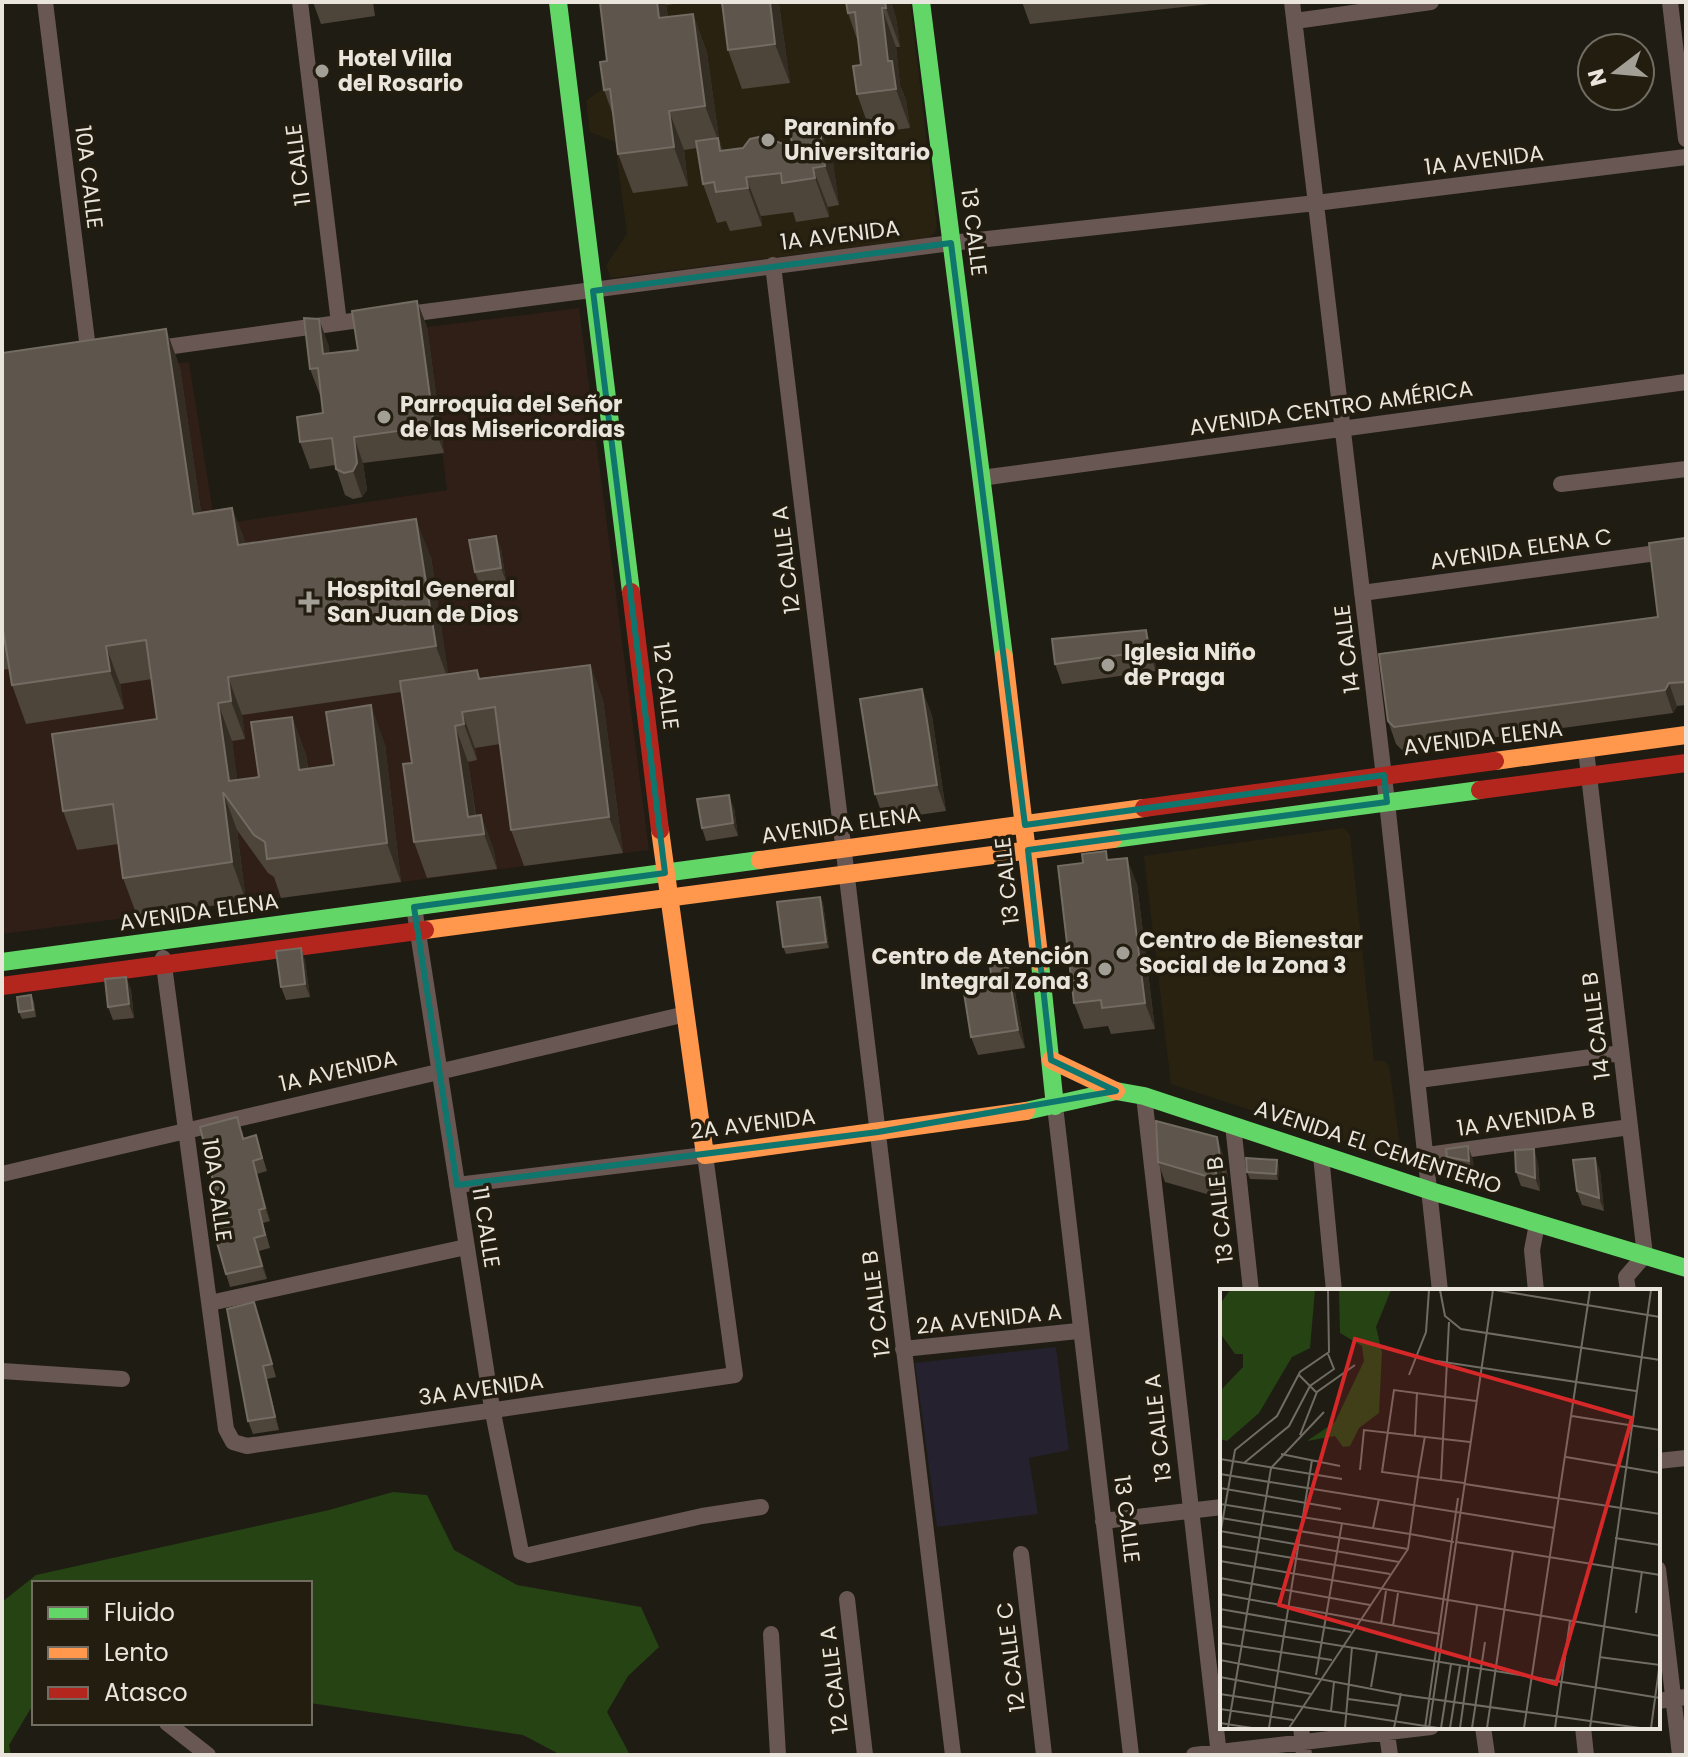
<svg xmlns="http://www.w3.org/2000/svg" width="1688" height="1757" font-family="Poppins,sans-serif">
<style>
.commercial{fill:#25212e}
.built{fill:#2a2211}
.medical{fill:#2f1f17}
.green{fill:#264314}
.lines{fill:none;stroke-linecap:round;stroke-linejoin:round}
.street{stroke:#695753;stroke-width:16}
.fast{stroke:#63d668;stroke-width:18}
.slow{stroke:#ff974d;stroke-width:18}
.jam{stroke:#b3261e;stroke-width:18}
.wall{fill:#4d443a}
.shaded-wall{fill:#332d24}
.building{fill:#5e554c;stroke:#736c62;stroke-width:2}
.marked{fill:none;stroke:#0f766e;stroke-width:6;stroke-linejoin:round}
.poi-dot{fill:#a29f97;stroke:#231d10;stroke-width:3}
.labels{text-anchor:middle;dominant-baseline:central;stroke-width:7;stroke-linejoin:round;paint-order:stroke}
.poi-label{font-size:22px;font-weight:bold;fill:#e9e5dd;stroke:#231d10;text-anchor:start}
.street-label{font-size:22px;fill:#e9e5dd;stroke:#231d10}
.inset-road{fill:none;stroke:#706c64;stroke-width:2}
.view{fill:#d62828;fill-opacity:0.15;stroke:#d62828;stroke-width:4}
.inset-edge{fill:none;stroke:#e9e5dd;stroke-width:4}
</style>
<rect width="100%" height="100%" fill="#1f1c14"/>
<!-- commercial -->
<path class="commercial" d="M1056,1347L1069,1450L1029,1458L1038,1514L937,1527L915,1363Z"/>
<!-- built -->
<path class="built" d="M598,2H910L937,228L934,233L928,238L611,278L606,265L627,234L615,142L590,132L586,101L609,84Z
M1344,828L1350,835L1374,1061H1385L1389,1066L1401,1154L1398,1158L1171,1084L1144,856Z"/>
<!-- medical -->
<path class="medical" d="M579,308L649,850L2,934V386L189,362L215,525L447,490L427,327Z"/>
<!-- green -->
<path class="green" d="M393,1492L427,1495L454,1550L517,1585L641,1607L659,1647L628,1676L607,1712L630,1755H561L523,1735L310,1703V1583H34V1703L9,1745L11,1755H2V1602L36,1575L329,1510Z"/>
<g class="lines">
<!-- street -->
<path class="street" d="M45,2L89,357
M300,2L339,323
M1292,2L1387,802L1440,1291
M1670,2L1686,139
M1295,21L1431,2
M773,265L953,1755
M401,315L951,243L1316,203L1686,157
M152,349L374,318
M981,478L1686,382
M1561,484L1686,469
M1362,593L1686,549
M1586,750L1645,1255L1626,1277L1628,1291
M414,907L492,1408L521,1552L529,1555L702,1516L761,1507
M163,958L226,1429L233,1442L247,1446L735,1375L705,1155L457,1185
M1419,1080L1621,1053
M1144,1096L1219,1755
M1055,1106L1131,1755
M1233,1125L1251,1291
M1321,1155L1334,1291
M1427,1155L1630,1127
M2,1174L686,1014
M1536,1291L1532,1250L1537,1224
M210,1303L466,1247
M903,1349L1078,1331
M2,1371L122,1379
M1658,1461L1686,1458
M1103,1521L1222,1507
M1021,1554L1044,1755
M1658,1569L1680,1755
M847,1599L865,1755
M771,1634L778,1755
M1658,1701L1686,1697
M167,1723L208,1755
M1301,1727L1304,1755
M1386,1727L1390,1755
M1483,1727L1487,1755
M1583,1727L1586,1755
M1194,1755L1431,1727"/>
<!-- fast -->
<path class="fast" d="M558,2L631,592
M921,2L1004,657
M1113,839L1480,790
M2,962L760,860
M1040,963L1055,1106
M1026,1111L1116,1091L1144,1096L1431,1191L1686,1268"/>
<!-- slow -->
<path class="slow" d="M1004,657L1040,963
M1495,761L1686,735
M660,830L705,1155L1026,1111
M760,860L1144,808
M425,930L1113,839
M1051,1060L1116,1091"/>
<!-- jam -->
<path class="jam" d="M631,592L660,830
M1480,790L1686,763
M1144,808L1495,761
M2,986L425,930"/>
</g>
<!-- wall -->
<path class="wall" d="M313,2H373L375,16L321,24Z
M600,2H690L666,5L668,17L693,14L707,53L719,139L723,151L833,163L839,205L828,207L829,217L796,222L793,212L761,216L762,226L730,231L726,221L717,223L703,184L697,148L684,150L688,186L633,193L618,154L613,115L604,90L607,61Z
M720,2H792L779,4L790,83L742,89L728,50L723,10Z
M891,2L896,18L900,47H896L900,85L906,100L910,128L871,133L857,94L861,65L858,42L848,13Z
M1022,2H1209L1210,4L1030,24Z
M417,301L427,327L444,453L363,463L367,490L362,497L353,499L345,495L335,465L310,469L300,442L323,413L321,395H320L310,369L329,346V353L358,350Z
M166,329L180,368L201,512L232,508L246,544L431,557L448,674L477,670L480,678L590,665L603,700L623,853L524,866L511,830L500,744L475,748L477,760L468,762L476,816L481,815L494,851L497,869L427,878L414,842L412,763L401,692L242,715L245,739L232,741L237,780L259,777L292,717L306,755L308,768L334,765L385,744L401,882L281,898L274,877L268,873L237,830L246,901L137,916L123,878L119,844L77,850L63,811L157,719L152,679L120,684L124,709L26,724L12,685L9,669L2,670V353Z
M1686,538V705L1677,706L1673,713L1402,750L1396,744L1388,721L1658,617Z
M501,549L506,581L480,586L475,572Z
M1154,650L1156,671L1062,684L1055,664Z
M922,689L932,716L946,811L884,820L875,794Z
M734,808L738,836L706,841L702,828Z
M1110,860L1137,884L1155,1029L1111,1034L1108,1026L1084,1029L1074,1003Z
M820,897L823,903L829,948L786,954L783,947Z
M301,948L305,961L310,997L286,1000L281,987Z
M1012,975L1025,1048L978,1055L971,1037L993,988Z
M126,977L131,990L134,1018L113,1020L108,1007Z
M31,995L34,1002L36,1017L22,1019L19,1012Z
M242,1130L244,1139L256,1135L267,1171L257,1174L270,1221L263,1223L270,1248L259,1251L267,1279L230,1287L226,1274L218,1224V1201Z
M1224,1157L1228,1177H1224V1199L1165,1182L1158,1162Z
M1447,1157L1473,1160L1474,1175L1452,1171Z
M1595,1158L1600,1171L1604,1211L1582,1205L1577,1191Z
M1538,1163L1540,1191L1521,1186L1516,1172Z
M1279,1167L1278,1180L1250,1179L1247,1172Z
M258,1315L276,1377L267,1379L279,1430L253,1434L248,1421Z"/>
<!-- shaded-wall -->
<path class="shaded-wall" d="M657,2H665L666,5L674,57L659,18Z
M770,2H778L779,4L790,83L775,44Z
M885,2H891L896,18L900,47L886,8Z
M882,8L896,47L900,85L906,100L910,128L896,89L888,61Z
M693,14L707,53L719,139L733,177L720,151V145L705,106Z
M669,111L684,150L688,186L674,147Z
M819,124L833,163L839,205L825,166Z
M813,168L828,207L829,217L815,178Z
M746,177L761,216L762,226L748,188Z
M417,301L427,327L444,453L434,426Z
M319,319L329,346L332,380L323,354Z
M166,329L180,368L207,552L193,514Z
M354,437L363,463L367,490L362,497L353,471Z
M232,508L247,546L238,545Z
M416,519L431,557L450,685L436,646Z
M496,536L501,549L506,581L501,568Z
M1146,630L1154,650L1156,671L1149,651Z
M106,646L120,684L124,709L110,671Z
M590,665L603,700L623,853L609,817Z
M228,677L242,715L245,739L231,701Z
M1669,683L1677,706L1673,713L1665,690Z
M922,689L932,716L946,811L937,785Z
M218,703L232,741L243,820L229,781Z
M371,705L385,744L401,882L387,843Z
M462,712L475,748L477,760L464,724Z
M292,717L306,755L313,808L299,770Z
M455,726L468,762L478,834L468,817Z
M223,792L237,830L246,901L232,862Z
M729,795L734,808L738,836L733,823Z
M481,815L494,851L497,869L484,834Z
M1127,858L1137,884L1155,1029L1145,1003Z
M820,897L823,903L829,948L826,942Z
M301,948L305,961L310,997L305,984Z
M1006,957L1012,975L1025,1048L1018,1030Z
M126,977L131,990L134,1018L129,1004Z
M1217,1137L1224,1157L1228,1177L1220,1157Z
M1468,1146L1473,1160L1474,1175L1469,1161Z
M1534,1149L1538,1163L1540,1191L1535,1178Z
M1216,1157L1224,1177V1199L1216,1179Z
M1595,1158L1600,1171L1604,1211L1599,1198Z
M1277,1160L1279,1167L1278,1180L1276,1174Z
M253,1161L257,1174L270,1221L265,1208Z
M254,1238L259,1251L267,1279L262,1266Z
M263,1366L267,1379L279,1430L275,1417Z"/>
<!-- building -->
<path class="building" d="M600,2H657L659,18L693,14L705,106L669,111L674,147L618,154L610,89L604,90L600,62L607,61Z
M722,2H770L775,44L728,50Z
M846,2H885L886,8H882L888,61H892L896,89L857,94L853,66L861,65L855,12L848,13Z
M819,124L825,166L813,168L815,178L782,183L781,173L746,177L748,188L716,192L714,182L703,184L696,141L718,138L720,151L743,148L750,139L763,136L793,148L789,128Z
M417,301L434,426L354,437L357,463L353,471L344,473L336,469L332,438L300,442L297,417L323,413L318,368L310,369L304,318L319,319L323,354L358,350L352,311Z
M166,329L193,514L232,508L238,545L416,519L436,646L228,677L231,701L218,703L229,781L259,777L251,722L292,717L299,770L334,765L326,712L371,705L387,843L267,859L265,842L254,835L223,792L232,862L123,878L113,804L63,811L52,734L157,719L146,640L106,646L110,671L12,685L3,630H2V353Z
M496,536L501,568L475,572L469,540Z
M1686,538V682L1669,683L1665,690L1394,727L1388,721L1379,654L1658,617L1649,543Z
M1146,630L1149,651L1055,664L1052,639Z
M590,665L609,817L511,830L495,707L462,712L464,724L455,726L468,817L481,815L484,834L414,842L403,764L412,763L400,681L477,670L479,679Z
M922,689L937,785L875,794L860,699Z
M729,795L733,823L702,828L697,799Z
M1106,851L1107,860L1127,858L1145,1003L1102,1008L1101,1000L1074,1003L1058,866L1083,863L1082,854Z
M820,897L826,942L783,947L777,902Z
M301,948L305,984L281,987L276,951Z
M1006,957L1018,1030L971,1037L964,993L993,988L989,959Z
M126,977L129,1004L108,1007L105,979Z
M31,995L33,1010L19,1012L17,997Z
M237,1117L243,1139L256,1135L262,1158L253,1161L265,1208L259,1210L265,1235L254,1238L262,1266L226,1274L212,1225L218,1224L212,1203L218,1201L200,1127Z
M1156,1121L1217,1137L1220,1157H1216V1179L1158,1162Z
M1468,1146L1469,1161L1447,1157L1446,1149Z
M1534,1149L1535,1178L1516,1172L1515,1150Z
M1246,1158L1277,1160L1276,1174L1247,1172Z
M1595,1158L1599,1198L1577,1191L1573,1160Z
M254,1302L272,1364L263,1366L275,1417L248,1421L227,1309Z"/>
<!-- marked area -->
<path class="marked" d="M951,243L1025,825L1384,775L1387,802L1028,850L1051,1060L1116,1091L878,1132L457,1185L414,907L665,873L593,291Z"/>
<!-- markers -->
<g class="poi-dot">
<circle cx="322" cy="71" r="8"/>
<circle cx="768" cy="140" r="8"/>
<circle cx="384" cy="417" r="8"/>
<path d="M305 590h8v8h8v8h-8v8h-8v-8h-8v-8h8z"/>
<circle cx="1108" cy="665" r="8"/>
<circle cx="1123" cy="953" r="8"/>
<circle cx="1105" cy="969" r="8"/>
</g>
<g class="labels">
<!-- poi labels -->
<g class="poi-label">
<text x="338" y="58">Hotel Villa<tspan x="338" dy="25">del Rosario</tspan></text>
<text x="784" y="127">Paraninfo<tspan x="784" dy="25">Universitario</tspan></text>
<text x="400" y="404">Parroquia del Señor<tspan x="400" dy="25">de las Misericordias</tspan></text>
<text x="327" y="589">Hospital General<tspan x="327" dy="25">San Juan de Dios</tspan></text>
<text x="1124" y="652">Iglesia Niño<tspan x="1124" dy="25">de Praga</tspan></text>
<text x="1139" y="940">Centro de Bienestar<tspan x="1139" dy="25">Social de la Zona 3</tspan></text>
<text x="1089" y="956" text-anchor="end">Centro de Atención<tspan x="1089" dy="25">Integral Zona 3</tspan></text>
</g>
<!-- street labels -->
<g class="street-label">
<text transform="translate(1484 160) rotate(-7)">1A AVENIDA</text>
<text transform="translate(298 165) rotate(-97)">11 CALLE</text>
<text transform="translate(89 177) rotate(83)">10A CALLE</text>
<text transform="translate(974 232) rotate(83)">13 CALLE</text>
<text transform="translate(840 235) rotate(-7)">1A AVENIDA</text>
<text transform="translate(1331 408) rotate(-8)">AVENIDA CENTRO AMÉRICA</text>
<text transform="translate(1521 549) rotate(-8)">AVENIDA ELENA C</text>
<text transform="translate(786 560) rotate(-97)">12 CALLE A</text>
<text transform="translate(1347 649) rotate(-97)">14 CALLE</text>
<text transform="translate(666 686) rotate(83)">12 CALLE</text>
<text transform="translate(1483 738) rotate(-7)">AVENIDA ELENA</text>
<text transform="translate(841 825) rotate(-8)">AVENIDA ELENA</text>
<text transform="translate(1007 881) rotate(-96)">13 CALLE</text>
<text transform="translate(199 912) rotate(-8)">AVENIDA ELENA</text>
<text transform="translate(1596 1026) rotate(-97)">14 CALLE B</text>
<text transform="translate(338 1071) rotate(-13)">1A AVENIDA</text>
<text transform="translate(1526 1119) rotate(-8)">1A AVENIDA B</text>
<text transform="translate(753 1124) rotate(-7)">2A AVENIDA</text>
<text transform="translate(1378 1147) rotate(18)">AVENIDA EL CEMENTERIO</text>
<text transform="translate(217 1190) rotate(82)">10A CALLE</text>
<text transform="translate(1220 1210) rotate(-96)">13 CALLE B</text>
<text transform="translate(486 1227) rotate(81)">11 CALLE</text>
<text transform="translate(876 1304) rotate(-97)">12 CALLE B</text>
<text transform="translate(989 1319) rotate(-6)">2A AVENIDA A</text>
<text transform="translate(481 1389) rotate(-8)">3A AVENIDA</text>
<text transform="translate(1158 1428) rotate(-96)">13 CALLE A</text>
<text transform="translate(1127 1519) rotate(83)">13 CALLE</text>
<text transform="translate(1011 1657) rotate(-97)">12 CALLE C</text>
<text transform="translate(834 1680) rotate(-97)">12 CALLE A</text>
</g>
</g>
<!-- overview -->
<g transform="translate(1220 1289)">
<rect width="440" height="440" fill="#1f1c14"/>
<path d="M10,1H95L90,59L72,68L39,124L7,152L0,150V102L23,78V65H15L0,44V15ZM119,1H171L156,38L162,63L159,124L139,139L130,157L123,158L115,147L87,152L115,133L144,72L142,57L120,44Z" fill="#264314"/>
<path class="inset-road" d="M220,1L225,27L241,40L440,71M275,1L440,28M217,72L416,102M78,85L96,103M189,86L206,43L209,1M352,127L440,141M80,146L97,103L135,76M195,146L197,103M205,147L198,188L162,183L174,101L256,112M61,165L120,177M346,168L440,184M0,170L122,190M24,174L69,137L90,97L114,80L108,65M140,181L144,141L250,153M0,185L335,239M221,190L229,33M245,195L440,225M0,199L121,220M0,215L190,245M1,229L188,260M153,239L159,210M0,242L179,273M190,245L234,253M0,246L15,161L57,127L80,83L109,63L108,1M395,249L440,256M236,253L440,286M0,257L170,285M0,272L440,347M0,289L150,316M0,305L220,345M0,320L131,343M416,324L422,282M161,335L166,302M0,337L440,409M173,337L178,304M0,354L112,371M379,368L440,376M0,371L183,406L420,439M96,386L122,234M0,388L91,405M151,398L157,363M0,405L218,439M128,410L179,417M0,420L73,431M111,422L114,393M0,434L32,439M8,439L51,179L104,123M49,439L92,171M69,439L188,260L198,188L244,194M125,439L132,358M174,439L181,404M205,439L238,209M209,439L273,1M221,439L231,375M230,439L240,377M240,439L257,317M252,439L265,353M267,439L293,262M304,439L370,1M335,439L350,332M370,439L431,1M431,439L440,373"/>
<path class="view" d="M135,50L412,129L336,395L59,316Z"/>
<rect width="440" height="440" class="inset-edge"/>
</g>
<!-- border -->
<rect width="1688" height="1757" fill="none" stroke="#e9e5dd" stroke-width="8"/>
<!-- legend -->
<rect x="32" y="1581" width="280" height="144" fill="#231d10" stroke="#726d62" stroke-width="2"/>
<rect x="48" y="1607" width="40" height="12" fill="#63d668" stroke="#726d62" stroke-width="2"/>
<text x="104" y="1621" font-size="24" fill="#e9e5dd">Fluido</text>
<rect x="48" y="1647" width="40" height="12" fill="#ff974d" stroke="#726d62" stroke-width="2"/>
<text x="104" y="1661" font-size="24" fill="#e9e5dd">Lento</text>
<rect x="48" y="1687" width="40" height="12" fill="#b3261e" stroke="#726d62" stroke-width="2"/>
<text x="104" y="1701" font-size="24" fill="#e9e5dd">Atasco</text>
<!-- north arrow -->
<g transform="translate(1616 72) rotate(254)"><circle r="38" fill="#231d10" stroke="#726d62" stroke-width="2"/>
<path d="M0-6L14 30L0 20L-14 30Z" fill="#a29f97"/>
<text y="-12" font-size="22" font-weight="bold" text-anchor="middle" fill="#e9e5dd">N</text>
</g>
</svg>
